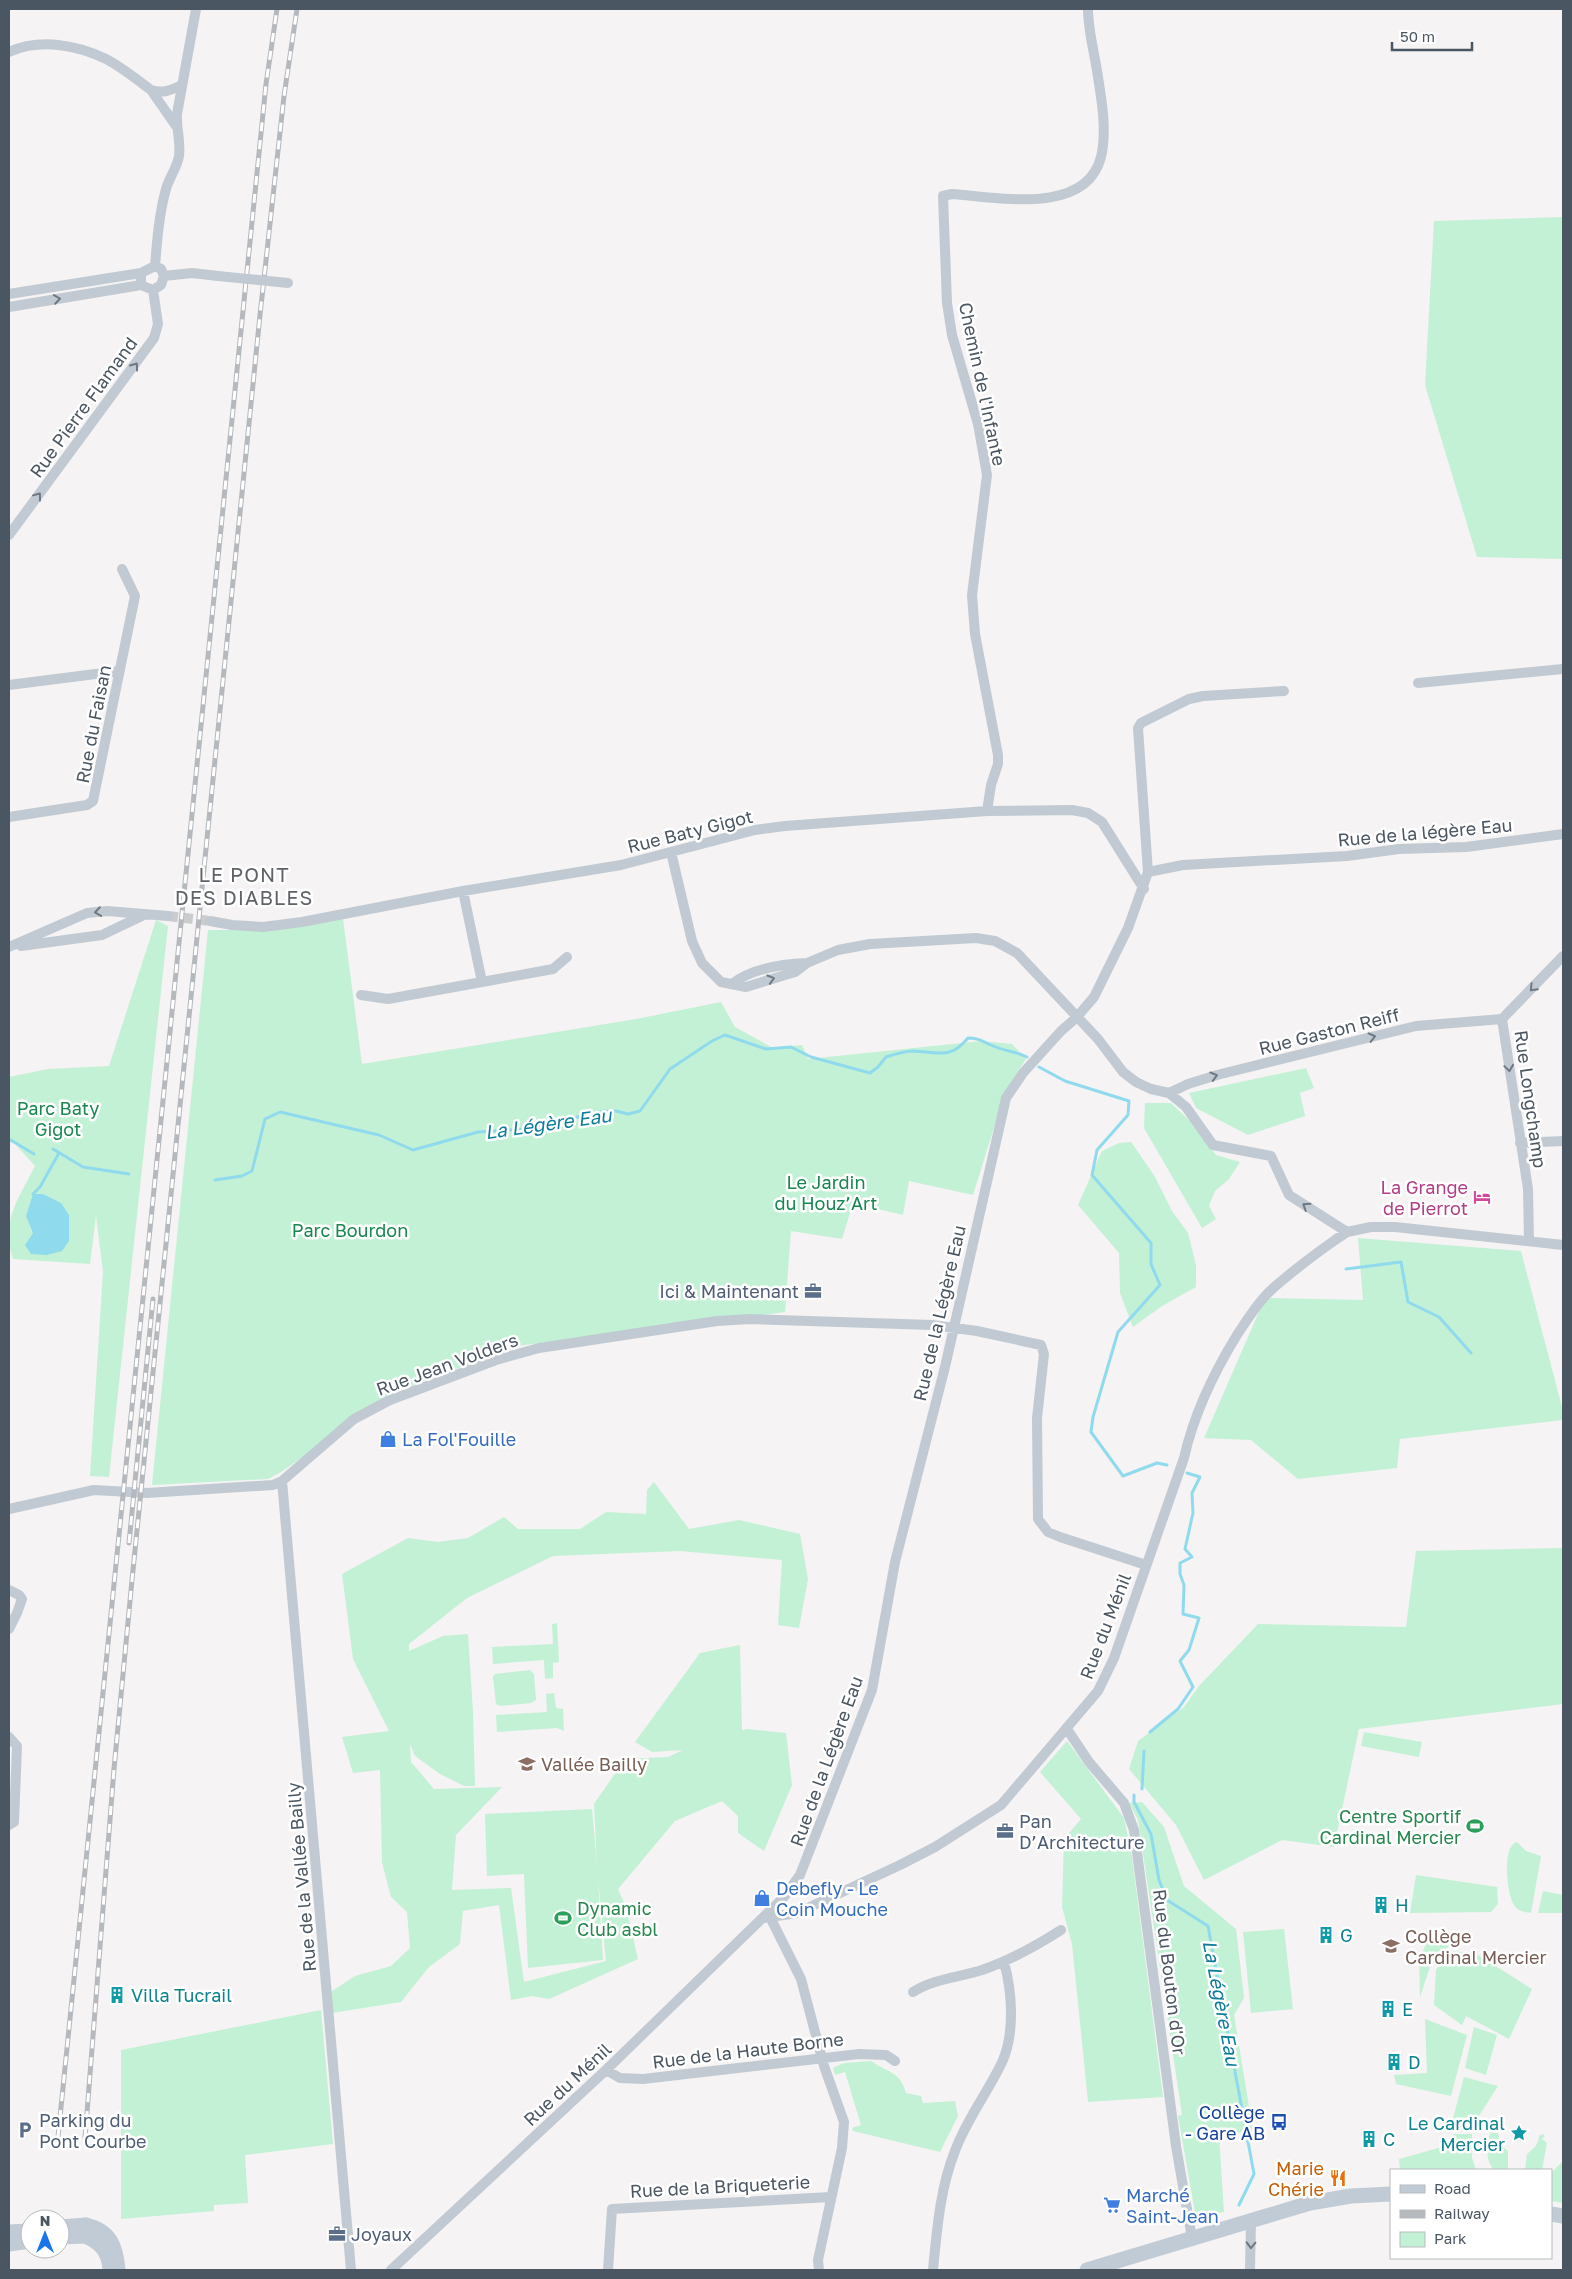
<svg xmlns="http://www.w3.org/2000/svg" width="1572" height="2279" font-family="'Golos Text',sans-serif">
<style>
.green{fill:#c3f1d5}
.water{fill:#90daee}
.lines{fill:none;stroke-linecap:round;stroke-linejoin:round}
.stream{stroke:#90daee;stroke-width:3}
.street-tunnel{stroke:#caccce;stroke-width:10;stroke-dasharray:10 5;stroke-linecap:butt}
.street{stroke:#c1cad2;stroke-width:10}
.secondary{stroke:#c1cbd6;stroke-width:15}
.rail-casing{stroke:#b5b8bd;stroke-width:5}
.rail{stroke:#fff;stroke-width:3;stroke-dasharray:9;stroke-linecap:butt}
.street-bridge{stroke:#c1cad2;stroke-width:10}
.secondary-bridge{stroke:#c1cbd6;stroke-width:15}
.oneway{stroke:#6e7983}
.labels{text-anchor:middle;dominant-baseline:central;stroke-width:5;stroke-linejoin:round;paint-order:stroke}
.street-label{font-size:18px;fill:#4a5661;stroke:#fff}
.park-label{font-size:18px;fill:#17864f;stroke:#fff}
.hotel-label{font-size:18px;fill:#b23c85;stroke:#fff;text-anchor:end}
.service-label{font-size:18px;fill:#4e5e75;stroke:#fff;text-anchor:start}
.shop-label{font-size:18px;fill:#366cbe;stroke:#fff;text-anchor:start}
.education-label{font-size:18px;fill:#785e54;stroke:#fff;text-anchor:start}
.leisure-label{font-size:18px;fill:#27864d;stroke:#fff;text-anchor:end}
.culture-label{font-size:18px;fill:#0d838f;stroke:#fff;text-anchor:start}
.transit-label{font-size:18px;fill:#164399;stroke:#fff;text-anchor:end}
.food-label{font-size:18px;fill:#c56008;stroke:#fff;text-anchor:end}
.water-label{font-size:19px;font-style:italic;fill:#0c7c9b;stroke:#fff}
.quarter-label{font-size:20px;letter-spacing:1px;fill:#5f6368;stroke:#fff}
</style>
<rect width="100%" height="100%" fill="#f5f3f3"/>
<!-- green -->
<path class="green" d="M1563,217V559L1477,557L1425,385L1434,221Z
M343,919L362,1064L636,1019L721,1002L735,1027L773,1048L802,1045L808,1059L981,1041L1012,1044L1026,1059L1005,1092L973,1195L909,1181L903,1215L853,1203L842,1239L791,1231L785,1312L517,1346L400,1390L281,1472L268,1479L152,1485L208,930H269Z
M156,920L168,926L109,1477L90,1476L103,1272L96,1216L90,1264L13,1259C0,1222 19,1198 35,1166L14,1143L9,1142V1077L48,1069L109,1066Z
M1306,1068L1314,1088L1300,1093L1305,1116L1248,1135L1196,1108L1189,1093Z
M1145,1103H1171L1190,1121L1216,1155L1240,1162L1229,1179L1215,1191L1209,1206L1216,1219L1202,1228L1144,1128Z
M1131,1142L1154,1175L1172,1211L1188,1233L1196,1265V1287L1162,1306L1133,1327L1120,1293L1119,1253L1078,1205L1102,1151L1119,1143Z
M1358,1238L1521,1251L1563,1411V1420L1400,1439L1397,1468L1298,1479L1251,1440L1204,1438L1265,1298L1363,1300Z
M654,1482L689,1529L739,1520L800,1534L808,1579L799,1628L778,1625L782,1560L680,1551L553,1556L467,1598L409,1644V1651L443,1636L468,1634L473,1712L475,1786H464L440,1774L415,1756L410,1744L411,1762L434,1789L502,1787L456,1835L452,1890L511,1888L524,1982L606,1961L598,1880L603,1960L528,1968L524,1874L487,1876L485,1814L592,1809L597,1864L594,1804L625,1759L668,1757L683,1750L652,1752L635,1742L700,1653L740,1645L742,1730L748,1729L786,1733L792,1785L764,1851L738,1833V1816L722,1801L675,1821L618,1889L626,1907L638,1959L549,1999L532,1996L511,2000L499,1905L463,1911L460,1944L429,1967L401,2002L332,2013L329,1993L355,1976L391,1966L410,1948L407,1912L391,1897L382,1862L380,1770L353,1773L342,1737L389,1731L353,1659L342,1574L408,1538L438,1542L468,1538L504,1517L518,1529H580L606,1512L646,1514L647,1490Z
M1563,1548V1704L1359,1729L1334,1847L1282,1840L1204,1880L1176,1825L1129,1769L1138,1741L1184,1707L1199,1686L1258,1624L1406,1627L1416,1551Z
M557,1623L559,1662L553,1663V1678L545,1679L544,1660L493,1664L492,1647L553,1644L552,1624Z
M530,1670L534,1674L536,1700L531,1703L500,1706L496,1704L493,1677L495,1674Z
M554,1693L556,1708L563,1709L564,1731L557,1728L497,1732L496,1715L547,1712L546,1694Z
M1364,1732L1422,1742L1419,1757L1361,1746Z
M1067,1741L1124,1818L1132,1857L1163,2097L1088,2102L1072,1944L1062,1907L1064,1839L1081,1819L1040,1772Z
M1142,1802L1164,1827L1184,1886L1236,1929L1244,1998L1234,2015L1253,2131L1219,2135L1224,2212L1196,2218L1178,2116L1182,2115L1138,1820L1129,1803Z
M1517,1842L1526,1851L1541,1856L1531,1913C1525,1912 1517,1911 1514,1905C1507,1894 1504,1858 1511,1847C1512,1844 1515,1843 1517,1842Z
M1416,1875L1497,1887L1498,1904L1491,1912L1410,1913Z
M1543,1891L1563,1895V1913H1538Z
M1284,1929L1293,2009L1251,2013L1243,1932Z
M1430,1936H1457L1430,1967L1420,1997L1419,1959Z
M1450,1951L1475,1953L1532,1989L1509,2039L1466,2016L1462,2025L1434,2005L1436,1970Z
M321,2010L333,2144L245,2155L248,2203L214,2205V2211L121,2219V2050Z
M1425,2019L1467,2035L1451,2096L1396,2084L1394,2075L1427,2073Z
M1474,2027L1497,2035L1486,2075L1465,2068Z
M871,2061C888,2073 900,2071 906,2093L921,2096L923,2103L955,2101L958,2116L940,2152L853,2131L852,2128L861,2125L845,2072L835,2075L833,2068L844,2063Z
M1464,2077L1498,2086L1477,2119L1452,2122Z
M1491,2132L1498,2133L1500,2145L1508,2151V2170H1494C1485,2159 1486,2145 1491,2132Z
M1453,2134H1472V2158L1476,2170H1400L1399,2159L1449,2145Z
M1543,2134L1545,2136L1542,2139L1547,2143L1542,2170H1525L1527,2154C1534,2148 1538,2146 1539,2136Z
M1563,2161V2203L1551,2201V2173Z"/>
<!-- water -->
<path class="water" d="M33,1194H43L61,1203L69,1215V1241L62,1251L47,1255L31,1254L25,1245L33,1233L26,1216Z"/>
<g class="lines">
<!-- stream -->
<path class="stream" d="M1039,1067L1065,1081L1129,1101L1128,1115L1097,1150L1092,1175L1151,1243V1264L1160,1285L1118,1332L1093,1417L1091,1432L1123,1476L1157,1463L1167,1465
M9,1139L34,1154
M53,1149L83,1167L129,1174
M215,1180L242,1176L252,1171L265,1119L280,1112L379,1135L413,1150L478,1132L522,1129L605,1111H616L628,1114L640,1111L670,1069L712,1041L725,1035L766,1049L791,1047L811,1057L870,1073L878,1067L886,1057C895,1054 905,1051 914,1051C938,1052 950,1060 968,1038C978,1038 982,1041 991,1045C1003,1051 1015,1051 1027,1057
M33,1194L40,1187L59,1153
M1346,1269L1401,1262L1408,1302L1439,1317L1471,1353
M1150,1732L1178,1709L1193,1687L1180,1661L1189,1650L1199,1618L1183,1614L1184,1585L1180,1574V1563L1192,1557L1185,1549L1193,1513L1192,1493L1200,1477L1187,1473
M1142,1789L1144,1751
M1134,1795V1802L1151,1834L1159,1880L1167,1900L1208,1926L1254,2174L1239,2205"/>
<!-- street-tunnel -->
<path class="street-tunnel" d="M168,916L210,921"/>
<!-- street -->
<path class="street" d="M9,52C40,38 77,45 106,59C122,67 137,80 151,90C163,94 171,90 182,85
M151,90L176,126
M155,266C157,241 159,214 166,189C169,178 177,168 179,156C181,142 176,128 177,114L196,9
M155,266L161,269L164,276L161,285L153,290L141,285V273Z
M164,276L192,273L218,276
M9,294L141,273
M9,307L141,285
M9,535L154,338L158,324L153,290
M1418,683L1563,669
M9,685L119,671
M987,811L991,785L998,764V755L975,634L972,595L987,475L978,424L952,335L947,303L943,196L952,194C997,197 1086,216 1101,157C1107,132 1102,102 1098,77C1095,55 1088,31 1088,9
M9,817L87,805L93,801L135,596L122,569
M671,852L692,941L702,963L721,982L746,987L795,972L807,963L838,950L870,944L976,938L995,941L1017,953L1098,1039L1123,1072L1136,1082L1151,1089L1169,1093L1186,1107L1213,1145L1271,1156L1289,1195L1347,1232
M1148,872L1183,865L1347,856L1399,849L1466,847L1563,834
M463,891L482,982
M210,921L232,925L263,927L302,922L463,891L621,865L755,830L785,826L987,811L1072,810L1088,813L1102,822L1144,889
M21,946L102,935L146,914
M9,947L87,913L107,911L168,916
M732,984C751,969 782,964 807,963
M361,995L388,999L482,982L553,969L567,957
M1502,1019L1528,1189L1529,1241
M1502,1019L1563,956
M1169,1093L1188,1084L1217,1075L1416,1026L1502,1019
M1520,1143L1563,1141
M282,1481L351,2270
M9,1509L94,1490L147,1493L273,1485L282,1481L354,1419L390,1400L496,1360L539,1348L717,1321L750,1319L932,1325L977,1331L1041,1345L1044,1354L1037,1418L1038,1519L1048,1532L1060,1537L1146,1565
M9,1590L19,1595L22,1599L17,1613L9,1629
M1067,1729L1089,1762L1124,1803L1134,1830L1176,2146L1192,2238
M9,1737L17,1746L14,1822L9,1825
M770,1917L797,1913L900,1865L935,1847L1001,1805L1098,1691L1114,1658L1184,1458C1194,1413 1213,1374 1237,1335C1247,1320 1256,1305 1269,1292C1289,1273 1313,1256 1335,1240L1347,1232L1371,1227H1395L1563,1245
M764,1918L770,1917L801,1979L824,2066L844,2122L842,2148L818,2260L819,2270
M913,1992C933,1979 960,1977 982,1970C1011,1960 1036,1946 1061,1930
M606,2070L620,2078L643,2079L859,2054L886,2055L895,2061
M391,2270L606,2070L784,1897L800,1875L872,1690L895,1562L945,1367L1006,1098L1023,1073L1061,1031L1076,1018L1094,997L1128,928L1148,872L1138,728L1141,723L1189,699L1203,696L1284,691
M608,2270L612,2209L831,2197
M933,2270C937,2230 940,2188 955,2151C967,2118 989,2091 1003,2060C1015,2031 1012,1991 1004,1962
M1250,2270L1251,2220"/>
<!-- secondary -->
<path class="secondary" d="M1551,2214L1563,2216
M86,2225C111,2231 116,2247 118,2270
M9,2232L30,2231
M85,2236C100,2242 108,2251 110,2268
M9,2244L30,2241
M1087,2270L1310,2203L1351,2196L1391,2194"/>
<!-- rail casing -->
<g class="rail-casing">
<path id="rail" d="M129,1543L153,1299
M58,2137L266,84L277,9
M85,2138L114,1769L132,1580L260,315L284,96L297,9"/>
</g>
<!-- rail -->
<use href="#rail" class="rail"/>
<!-- street-bridge -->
<path class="street-bridge" d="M218,276L288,283"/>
<!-- secondary-bridge -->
<path class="secondary-bridge" d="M60,2227L86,2225
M60,2237L85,2236"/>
</g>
<!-- one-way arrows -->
<defs><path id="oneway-chevron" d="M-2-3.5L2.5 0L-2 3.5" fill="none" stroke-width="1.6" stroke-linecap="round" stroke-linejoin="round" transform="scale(1.25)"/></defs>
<g class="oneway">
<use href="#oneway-chevron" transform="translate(57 299) rotate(-9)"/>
<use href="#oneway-chevron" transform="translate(135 366) rotate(-54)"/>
<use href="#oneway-chevron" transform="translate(38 496) rotate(-53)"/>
<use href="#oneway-chevron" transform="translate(98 912) rotate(172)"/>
<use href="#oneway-chevron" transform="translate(771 979) rotate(-17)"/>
<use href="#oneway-chevron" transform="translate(1533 988) rotate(134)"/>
<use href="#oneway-chevron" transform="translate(1372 1037) rotate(-14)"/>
<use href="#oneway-chevron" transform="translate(1509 1068) rotate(82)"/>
<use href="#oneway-chevron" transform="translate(1214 1076) rotate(-16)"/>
<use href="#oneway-chevron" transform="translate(1306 1206) rotate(-147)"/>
<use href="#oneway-chevron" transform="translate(1251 2245) rotate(92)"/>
</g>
<!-- icons -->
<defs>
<g id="hotel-bare" transform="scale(1.35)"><path d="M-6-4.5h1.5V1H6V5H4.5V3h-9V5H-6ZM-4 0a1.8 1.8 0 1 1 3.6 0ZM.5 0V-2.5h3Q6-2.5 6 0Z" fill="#d1479c" stroke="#fff" stroke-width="2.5" paint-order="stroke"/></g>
<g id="office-bare" transform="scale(1.35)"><path d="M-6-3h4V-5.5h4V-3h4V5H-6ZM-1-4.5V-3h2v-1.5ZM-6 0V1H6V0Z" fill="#5c6f8a" stroke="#fff" stroke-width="2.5" paint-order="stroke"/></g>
<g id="shop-bare" transform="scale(1.35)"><path d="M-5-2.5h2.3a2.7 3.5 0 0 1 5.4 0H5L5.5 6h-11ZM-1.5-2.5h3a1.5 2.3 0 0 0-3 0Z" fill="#3f7fe0" stroke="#fff" stroke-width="2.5" paint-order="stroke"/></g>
<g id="school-bare" transform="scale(1.35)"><path d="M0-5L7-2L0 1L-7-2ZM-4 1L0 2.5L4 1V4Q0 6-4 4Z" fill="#8d6e63" stroke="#fff" stroke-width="2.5" paint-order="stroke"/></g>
<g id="stadium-bare" transform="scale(1.35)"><path d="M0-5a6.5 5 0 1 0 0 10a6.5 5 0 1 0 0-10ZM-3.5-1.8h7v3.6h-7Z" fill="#2e9e5b" stroke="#fff" stroke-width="2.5" paint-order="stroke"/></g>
<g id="building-bare" transform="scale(1.35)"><path d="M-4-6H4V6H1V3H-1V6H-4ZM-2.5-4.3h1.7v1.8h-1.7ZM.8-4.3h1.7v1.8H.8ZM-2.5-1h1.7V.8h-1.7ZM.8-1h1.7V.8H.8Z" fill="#0f9aa8" stroke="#fff" stroke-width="2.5" paint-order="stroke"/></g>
<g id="bus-bare" transform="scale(1.35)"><path d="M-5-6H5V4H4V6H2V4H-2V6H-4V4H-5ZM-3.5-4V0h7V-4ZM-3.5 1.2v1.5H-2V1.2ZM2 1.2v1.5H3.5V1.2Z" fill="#1a4fb4" stroke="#fff" stroke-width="2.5" paint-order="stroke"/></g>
<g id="parking-bare" transform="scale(1.35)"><path d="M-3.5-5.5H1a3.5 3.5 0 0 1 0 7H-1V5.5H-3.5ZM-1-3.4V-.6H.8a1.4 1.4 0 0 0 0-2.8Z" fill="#5c6f8a" stroke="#fff" stroke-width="2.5" paint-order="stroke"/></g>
<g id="sight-bare" transform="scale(1.35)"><path d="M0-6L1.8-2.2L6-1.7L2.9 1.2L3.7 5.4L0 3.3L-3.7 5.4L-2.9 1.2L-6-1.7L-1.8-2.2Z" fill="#0f9aa8" stroke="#fff" stroke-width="2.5" paint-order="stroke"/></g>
<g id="restaurant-bare" transform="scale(1.35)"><path d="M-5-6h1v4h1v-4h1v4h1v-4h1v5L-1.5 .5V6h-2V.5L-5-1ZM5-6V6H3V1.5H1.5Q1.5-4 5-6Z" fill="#e8710a" stroke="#fff" stroke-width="2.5" paint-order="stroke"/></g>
<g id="supermarket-bare" transform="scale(1.35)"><path d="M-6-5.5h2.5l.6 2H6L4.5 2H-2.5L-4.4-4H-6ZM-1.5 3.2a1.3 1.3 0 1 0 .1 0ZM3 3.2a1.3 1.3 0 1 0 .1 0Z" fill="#3f7fe0" stroke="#fff" stroke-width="2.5" paint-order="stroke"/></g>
</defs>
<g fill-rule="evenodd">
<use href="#hotel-bare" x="1482" y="1197"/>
<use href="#office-bare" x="813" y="1291"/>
<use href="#shop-bare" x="388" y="1439"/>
<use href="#school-bare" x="527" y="1764"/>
<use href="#stadium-bare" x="1475" y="1826"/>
<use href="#office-bare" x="1005" y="1831"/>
<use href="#shop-bare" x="762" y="1898"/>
<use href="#building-bare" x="1381" y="1905"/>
<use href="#stadium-bare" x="563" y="1918"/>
<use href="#building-bare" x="1326" y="1935"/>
<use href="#school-bare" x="1391" y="1946"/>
<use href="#building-bare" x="117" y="1995"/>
<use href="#building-bare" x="1388" y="2009"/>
<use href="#building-bare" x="1394" y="2062"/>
<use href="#bus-bare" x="1279" y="2122"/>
<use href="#parking-bare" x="25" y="2130"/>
<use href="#sight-bare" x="1519" y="2133"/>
<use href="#building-bare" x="1369" y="2139"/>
<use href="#restaurant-bare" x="1338" y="2178"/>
<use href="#supermarket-bare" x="1112" y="2205"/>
<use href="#office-bare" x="337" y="2234"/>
</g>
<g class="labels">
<!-- street labels -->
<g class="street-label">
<text transform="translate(983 384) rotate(78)">Chemin de l'Infante</text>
<text transform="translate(83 407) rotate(-54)">Rue Pierre Flamand</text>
<text transform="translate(93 724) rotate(-79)">Rue du Faisan</text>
<text transform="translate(690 831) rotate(-14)">Rue Baty Gigot</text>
<text transform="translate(1425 832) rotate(-5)">Rue de la légère Eau</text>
<text transform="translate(1329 1031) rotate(-14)">Rue Gaston Reiff</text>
<text transform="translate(1531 1099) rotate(82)">Rue Longchamp</text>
<text transform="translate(939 1313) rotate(-77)">Rue de la Légère Eau</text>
<text transform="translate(447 1364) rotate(-20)">Rue Jean Volders</text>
<text transform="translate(1105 1626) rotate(-69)">Rue du Ménil</text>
<text transform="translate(826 1761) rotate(-70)">Rue de la Légère Eau</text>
<text transform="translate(301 1877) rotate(-95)">Rue de la Vallée Bailly</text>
<text transform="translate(1170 1972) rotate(83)">Rue du Bouton d'Or</text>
<text transform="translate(748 2050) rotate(-7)">Rue de la Haute Borne</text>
<text transform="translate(567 2084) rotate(-43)">Rue du Ménil</text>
<text transform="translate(720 2186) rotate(-3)">Rue de la Briqueterie</text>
</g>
<!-- park labels -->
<g class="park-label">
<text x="58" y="1108">Parc Baty<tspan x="58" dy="21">Gigot</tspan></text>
<text x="826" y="1182">Le Jardin<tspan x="826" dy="21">du Houz’Art</tspan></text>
<text x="350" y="1230">Parc Bourdon</text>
</g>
<!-- hotel labels -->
<g class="hotel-label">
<text x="1468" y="1187">La Grange<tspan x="1468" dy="21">de Pierrot</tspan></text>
</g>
<!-- service labels -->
<g class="service-label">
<text x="799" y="1291" text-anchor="end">Ici &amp; Maintenant</text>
<text x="1019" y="1821">Pan<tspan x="1019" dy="21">D’Architecture</tspan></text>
<text x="39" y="2120">Parking du<tspan x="39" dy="21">Pont Courbe</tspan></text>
<text x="351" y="2234">Joyaux</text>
</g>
<!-- shop labels -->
<g class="shop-label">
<text x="402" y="1439">La Fol'Fouille</text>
<text x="776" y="1888">Debefly - Le<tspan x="776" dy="21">Coin Mouche</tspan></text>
<text x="1126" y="2195">Marché<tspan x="1126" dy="21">Saint-Jean</tspan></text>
</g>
<!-- education labels -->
<g class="education-label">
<text x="541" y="1764">Vallée Bailly</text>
<text x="1405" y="1936">Collège<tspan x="1405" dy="21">Cardinal Mercier</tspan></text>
</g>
<!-- leisure labels -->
<g class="leisure-label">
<text x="1461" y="1816">Centre Sportif<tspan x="1461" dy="21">Cardinal Mercier</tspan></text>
<text x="577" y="1908" text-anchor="start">Dynamic<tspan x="577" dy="21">Club asbl</tspan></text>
</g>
<!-- culture labels -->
<g class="culture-label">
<text x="1395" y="1905">H</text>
<text x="1340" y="1935">G</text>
<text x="131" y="1995">Villa Tucrail</text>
<text x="1402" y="2009">E</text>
<text x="1408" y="2062">D</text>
<text x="1505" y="2123" text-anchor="end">Le Cardinal<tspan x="1505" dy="21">Mercier</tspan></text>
<text x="1383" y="2139">C</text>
</g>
<!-- transit labels -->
<g class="transit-label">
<text x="1265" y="2112">Collège<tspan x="1265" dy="21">- Gare AB</tspan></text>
</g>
<!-- food labels -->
<g class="food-label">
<text x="1324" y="2168">Marie<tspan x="1324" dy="21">Chérie</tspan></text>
</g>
<!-- water labels -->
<g class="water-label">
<text transform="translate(548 1123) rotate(-8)">La Légère Eau</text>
<text transform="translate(1222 2003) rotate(79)">La Légère Eau</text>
</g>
<!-- quarter labels -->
<g class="quarter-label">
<text x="244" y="874">LE PONT<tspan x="244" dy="23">DES DIABLES</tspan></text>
</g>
</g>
<!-- border -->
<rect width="1572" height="2279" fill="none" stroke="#4a5661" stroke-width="20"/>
<!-- legend -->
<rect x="1390" y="2169" width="162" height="90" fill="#ffffff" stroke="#b7bbc0"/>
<rect x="1400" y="2185" width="25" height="8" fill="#c1cbd6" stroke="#b7bbc0"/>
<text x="1434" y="2194" font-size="15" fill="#4a5661">Road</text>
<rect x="1400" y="2210" width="25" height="8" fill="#b5b8bd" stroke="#b7bbc0"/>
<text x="1434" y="2219" font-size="15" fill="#4a5661">Railway</text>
<rect x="1400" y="2232" width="25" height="15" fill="#c3f1d5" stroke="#b7bbc0"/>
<text x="1434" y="2244" font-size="15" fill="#4a5661">Park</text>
<!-- north arrow -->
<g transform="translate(45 2234)"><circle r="24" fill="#ffffff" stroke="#b7bbc0"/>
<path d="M0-4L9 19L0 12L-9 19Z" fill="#1a73e8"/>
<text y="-8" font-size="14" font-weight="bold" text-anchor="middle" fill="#4a5661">N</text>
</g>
<!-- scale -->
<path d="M1392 42v8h80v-8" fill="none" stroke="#4a5661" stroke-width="2.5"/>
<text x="1400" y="42" font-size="15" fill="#4a5661" stroke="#ffffff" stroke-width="4" paint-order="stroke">50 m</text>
</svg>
